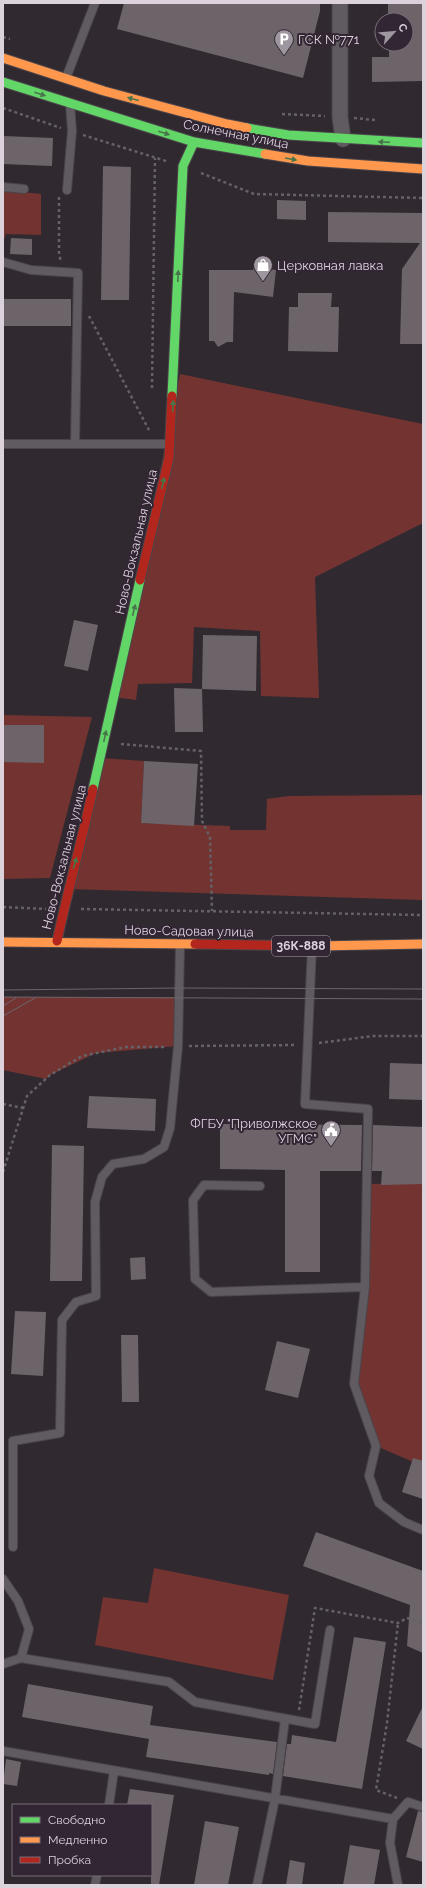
<svg xmlns="http://www.w3.org/2000/svg" width="426" height="1888" font-family="Raleway,sans-serif">
<style>
.green{fill:#733431}
.building{fill:#6c6469}
.lines{fill:none;stroke-linecap:round;stroke-linejoin:round}
.lane-casing{stroke:#4b454b;stroke-width:10}
.street-casing{stroke:#4b454b;stroke-width:17}
.fast-casing{stroke:#4b454b;stroke-width:11}
.slow-casing{stroke:#4b454b;stroke-width:11}
.jam-casing{stroke:#4b454b;stroke-width:11}
.path{stroke:#666166;stroke-width:2.5;stroke-dasharray:3 3;stroke-linecap:butt}
.lane{stroke:#605b60;stroke-width:8}
.street{stroke:#605b60;stroke-width:15}
.fast{stroke:#63d668;stroke-width:9}
.slow{stroke:#ff974d;stroke-width:9}
.jam{stroke:#b3261e;stroke-width:9}
.tram{stroke:#6c666c;stroke-width:1}
.oneway{fill:#49754b}
.labels{text-anchor:middle;dominant-baseline:central;stroke-width:4;stroke-linejoin:round;paint-order:stroke}
.shield{fill:#332634;stroke:#a99ea9;stroke-width:1}
.shield-label{font-size:12px;font-weight:bold;fill:#dbd2db}
.poi-label{font-size:13px;fill:#dbd2db;stroke:#332634;text-anchor:start}
.street-label{font-size:13px;fill:#dbd2db;stroke:#332634}
</style>
<rect width="100%" height="100%" fill="#302a30"/>
<!-- green -->
<path class="green" d="M3,190L41,194V235L6,234L3,242Z
M180,374L423,424V523L315,577L319,698L261,696L260,631L194,627L192,683L138,684L136,700L114,697Z
M3,715L92,717L50,878L3,879Z
M100,758L144,761L141,823L230,826V830H266L267,799L289,796L423,795V900L68,889Z
M3,997H178V1046L96,1053L50,1075L46,1079L3,1070Z
M423,1183V1466L376,1446L355,1376L367,1184Z
M154,1568L289,1595L273,1680L95,1645L103,1597L148,1603Z"/>
<!-- building -->
<path class="building" d="M124,3H320V11L303,78L117,29Z
M388,3H423V81L372,82V57H389V44H406V20H388Z
M3,136L53,138L52,166L3,164Z
M103,166L131,167L129,300H101Z
M277,200L306,201V220L277,219Z
M328,212L423,213V344H400L402,269L420,243L328,242Z
M11,238L32,239V255L10,254Z
M254,268L276,270L273,297L234,292L233,342H227L218,347L214,341H209V270H253Z
M298,293H332L331,307H339L338,352L288,351L289,307H298Z
M3,299H71V326H3Z
M74,620L98,625L88,671L64,666Z
M203,635L257,636L256,691L202,689Z
M174,688L202,689L203,732H175Z
M3,725H44V763L3,762Z
M144,761L198,764L194,826L141,823Z
M390,1063L423,1064V1100L389,1099Z
M89,1096L156,1099L155,1131L87,1128Z
M220,1124L362,1125L361,1171H320V1272H285V1170L220,1169Z
M373,1125L423,1127V1184L381,1185L382,1171H372Z
M52,1145L84,1146L82,1281H50Z
M145,1257L146,1279L131,1280L130,1258Z
M15,1311L46,1312L43,1376L11,1374Z
M121,1335H138L139,1402H122Z
M277,1341L310,1349L298,1398L265,1390Z
M413,1458L423,1461V1499L402,1492Z
M316,1532L423,1571V1653L407,1646L410,1605L303,1566Z
M354,1637L386,1642L362,1789L283,1776L287,1744H291L292,1735L336,1742Z
M28,1684L153,1706L150,1725L277,1742L273,1774L269,1773V1775L146,1757L149,1739L22,1717Z
M423,1706V1749L406,1741Z
M6,1759L21,1762L17,1786L3,1784Z
M130,1789L174,1795L159,1885H151V1805H127Z
M418,1811L423,1812V1862L406,1857Z
M205,1821L239,1827L228,1885H194Z
M350,1845L380,1850L374,1885H343Z
M290,1860L305,1863L302,1885H286Z"/>
<g class="lines">
<!-- lane casing -->
<g class="lane-casing">
<path id="lane" d="M66,78L95,3
M3,187L24,189
M67,190L72,131L70,104
M3,262L31,270L78,273L75,444
M3,444H170
M312,947L305,1104L368,1109L365,1287L354,1384L376,1446L369,1476L379,1503L404,1522L423,1530
M260,1186L204,1185L193,1200L195,1279L211,1292L365,1287
M13,1547V1441L60,1433L62,1320L76,1302L96,1296L95,1202L102,1177L113,1164L144,1159L164,1147L170,1128L178,1046L180,946
M3,1579L18,1601L29,1629L21,1658
M3,1664L21,1658L169,1682L195,1702L315,1724L330,1630
M3,1751L393,1819L408,1802L423,1807
M109,1805L114,1771
M393,1819L390,1843L398,1885
M95,1885L97,1875
M257,1885L275,1799L285,1719"/>
</g>
<!-- street casing -->
<g class="street-casing">
<path id="street" d="M340,3V117L343,139"/>
</g>
<!-- fast casing -->
<g class="fast-casing">
<path id="fast" d="M3,82L194,142L265,154
M247,128L288,135L423,143
M172,396L183,166L194,142
M93,789L140,580"/>
</g>
<!-- slow casing -->
<g class="slow-casing">
<path id="slow" d="M3,58L104,91L227,124L247,128
M265,154L308,161L423,169
M3,942L195,944
M317,946L423,944"/>
</g>
<!-- jam casing -->
<g class="jam-casing">
<path id="jam" d="M140,580L169,458L172,396
M57,941C68,890 82,840 93,789
M195,944L317,946"/>
</g>
<!-- path -->
<path class="path" d="M3,37L10,39
M3,108L61,128
M282,114L325,116
M354,118L375,120
M83,135L166,161
M201,173L254,194L423,198
M59,197V256L61,260
M89,316L150,432
M152,388L155,158
M121,744L201,751L202,821L210,837L212,911
M3,907L46,909
M81,909L423,915
M319,1043L373,1036H423
M189,1046L296,1045
M3,1104L23,1108
M3,1172L27,1096L50,1075L82,1056L126,1047H166
M299,1710L315,1608L398,1623L407,1618L423,1623
M397,1798L376,1790L387,1723L398,1623"/>
<!-- lane -->
<use href="#lane" class="lane"/>
<!-- street -->
<use href="#street" class="street"/>
<!-- fast -->
<use href="#fast" class="fast"/>
<!-- slow -->
<use href="#slow" class="slow"/>
<!-- jam -->
<use href="#jam" class="jam"/>
<!-- tram -->
<path class="tram" d="M3,990L178,988L423,989
M3,997L423,999
M3,1006L16,998
M3,1016L35,998"/>
</g>
<!-- one-way arrows -->
<defs><path id="oneway-solid" d="M-6-.8H1V-3.2L6.5 0L1 3.2V.8H-6Z"/></defs>
<g class="oneway">
<use href="#oneway-solid" transform="translate(40 94) rotate(18)"/>
<use href="#oneway-solid" transform="translate(133 99) rotate(-165)"/>
<use href="#oneway-solid" transform="translate(164 133) rotate(17)"/>
<use href="#oneway-solid" transform="translate(384 142) rotate(-177)"/>
<use href="#oneway-solid" transform="translate(291 159) rotate(10)"/>
<use href="#oneway-solid" transform="translate(178 276) rotate(-88)"/>
<use href="#oneway-solid" transform="translate(173 406) rotate(-88)"/>
<use href="#oneway-solid" transform="translate(163 483) rotate(-78)"/>
<use href="#oneway-solid" transform="translate(134 610) rotate(-76)"/>
<use href="#oneway-solid" transform="translate(105 736) rotate(-78)"/>
<use href="#oneway-solid" transform="translate(75 863) rotate(-74)"/>
</g>
<!-- icons -->
<defs>
<g id="parking-pin" transform="scale(1)"><path d="M0 17L-7.5 6A9.5 9.5 0 1 1 7.5 6Z" fill="#9f979f" stroke="#332634"/><path d="M-3.5-5.5H1a3.5 3.5 0 0 1 0 7H-1V5.5H-3.5ZM-1-3.4V-.6H.8a1.4 1.4 0 0 0 0-2.8Z" fill="#fff"/></g>
<g id="shop-pin" transform="scale(1)"><path d="M0 17L-7.5 6A9.5 9.5 0 1 1 7.5 6Z" fill="#9f979f" stroke="#332634"/><path d="M-5-2.5h2.3a2.7 3.5 0 0 1 5.4 0H5L5.5 6h-11ZM-1.5-2.5h3a1.5 2.3 0 0 0-3 0Z" fill="#fff"/></g>
<g id="civic-pin" transform="scale(1)"><path d="M0 17L-7.5 6A9.5 9.5 0 1 1 7.5 6Z" fill="#9f979f" stroke="#332634"/><path d="M-.6-6.5H3V-4.5H.6V-3L4-1V1h2V6H-6V1h2V-1L-.6-3ZM-1.2 2.5V6h2.4V2.5Z" fill="#fff"/></g>
</defs>
<g fill-rule="evenodd">
<use href="#parking-pin" x="284" y="39"/>
<use href="#shop-pin" x="263" y="265"/>
<use href="#civic-pin" x="331" y="1130"/>
</g>
<g class="labels">
<!-- shield labels -->
<rect class="shield" x="272" y="936" width="58" height="20" rx="3"/>
<g class="shield-label">
<text x="301" y="946">36К-888</text>
</g>
<!-- poi labels -->
<g class="poi-label">
<text x="298" y="39">ГСК №771</text>
<text x="277" y="265">Церковная лавка</text>
<text x="317" y="1123" text-anchor="end">ФГБУ "Приволжское<tspan x="317" dy="15">УГМС"</tspan></text>
</g>
<!-- street labels -->
<g class="street-label">
<text transform="translate(236 134) rotate(11)">Солнечная улица</text>
<text transform="translate(136 542) rotate(-77)">Ново-Вокзальная улица</text>
<text transform="translate(64 857) rotate(-76)">Ново-Вокзальная улица</text>
<text transform="translate(189 931) rotate(1)">Ново-Садовая улица</text>
</g>
</g>
<!-- border -->
<rect width="426" height="1888" fill="none" stroke="#dbd2db" stroke-width="8"/>
<!-- legend -->
<rect x="12" y="1804" width="140" height="72" fill="#332634" stroke="#766b77"/>
<rect x="20" y="1817" width="20" height="6" fill="#63d668" stroke="#766b77"/>
<text x="48" y="1824" font-size="12" fill="#dbd2db">Свободно</text>
<rect x="20" y="1837" width="20" height="6" fill="#ff974d" stroke="#766b77"/>
<text x="48" y="1844" font-size="12" fill="#dbd2db">Медленно</text>
<rect x="20" y="1857" width="20" height="6" fill="#b3261e" stroke="#766b77"/>
<text x="48" y="1864" font-size="12" fill="#dbd2db">Пробка</text>
<!-- north arrow -->
<g transform="translate(394 32) rotate(63)"><circle r="19" fill="#332634" stroke="#766b77"/>
<path d="M0-3L7 15L0 10L-7 15Z" fill="#9f979f"/>
<text y="-6" font-size="11" font-weight="bold" text-anchor="middle" fill="#dbd2db">С</text>
</g>
</svg>
